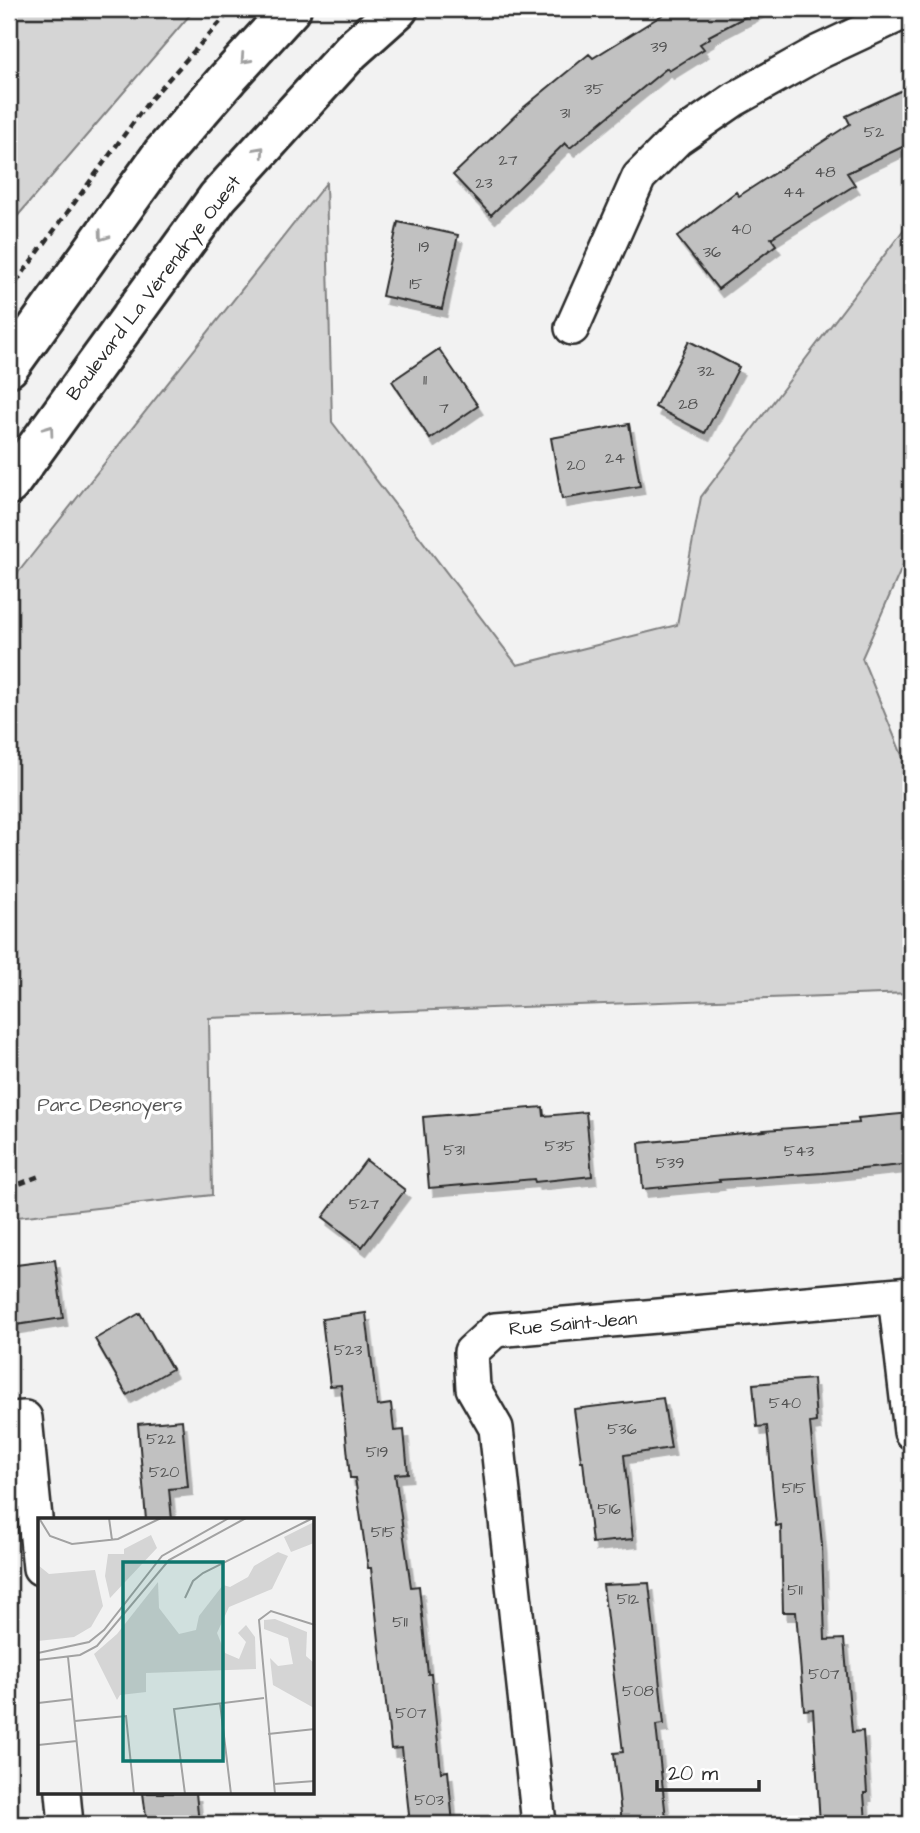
<svg xmlns="http://www.w3.org/2000/svg" width="920" height="1833" font-family="'Architects Daughter',sans-serif">
<style>
.green{fill:#d5d5d5;stroke:#808080;stroke-width:2}
.building{fill:#c1c1c1;stroke:#2b2b2b;stroke-width:2;filter:url(#shadow)}
.lines{fill:none;stroke-linecap:round;stroke-linejoin:round}
.street-casing{stroke:#2b2b2b;stroke-width:38}
.secondary-casing{stroke:#2b2b2b;stroke-width:44}
.path{stroke:#2b2b2b;stroke-width:4.5;stroke-dasharray:7 5;stroke-linecap:butt}
.street{stroke:#fff;stroke-width:33}
.secondary{stroke:#fff;stroke-width:38}
.oneway{stroke:#a0a0a0}
.labels{text-anchor:middle;dominant-baseline:central;stroke-width:7;stroke-linejoin:round;paint-order:stroke}
.number-label{font-size:16px;fill:#505050}
.street-label{font-size:19px;fill:#2b2b2b;stroke:#fff}
.park-label{font-size:19px;fill:#565656;stroke:#fff}
.inset-road{fill:none;stroke:#a2a2a2;stroke-width:2}
.view{fill:#0f766e;fill-opacity:0.15;stroke:#0f766e;stroke-width:3.5}
.inset-edge{fill:none;stroke:#2b2b2b;stroke-width:3.5}
</style>
<defs>
<filter id="shadow"><feDropShadow dx="4.5" dy="8" stdDeviation="0" flood-color="#0004"/></filter>
</defs>
<rect width="100%" height="100%" fill="#f2f2f2"/>
<filter id="ink" filterUnits="userSpaceOnUse"><feTurbulence type="fractalNoise" baseFrequency=".0143" numOctaves="2"/><feDisplacementMap in="SourceGraphic" scale="14" xChannelSelector="R" yChannelSelector="G"/><feConvolveMatrix kernelMatrix="1 2 1 2 8 2 1 2 1" color-interpolation-filters="sRGB"/></filter>
<g filter="url(#ink)">
<!-- green -->
<path class="green" d="M9,9H195L9,226Z
M326,183L332,422L517,665L677,625L701,497L911,220V547L862,658L911,777V993L209,1018L212,1195L9,1218V584Z"/>
<!-- building -->
<path class="building" d="M672,9H760L709,36L710,38L700,44L704,49L669,71L667,68L570,148L565,143L491,215L453,175L523,108L589,54L593,58Z
M911,86V143L847,173L855,185L771,238L776,245L718,289L677,237L736,192L739,196L850,124L846,116Z
M398,222L458,235L442,309L382,296Z
M689,341L739,367L705,433L655,407Z
M439,349L478,406L430,439L392,381Z
M629,424L640,486L562,499L551,438Z
M543,1107L544,1116L586,1112L592,1176L535,1182L534,1179L429,1188L423,1117Z
M911,1113V1164L823,1173L719,1180L720,1182L643,1189L639,1143L765,1131L764,1130L859,1123L858,1118Z
M366,1160L405,1190L362,1247L323,1217Z
M55,1260L63,1318L9,1326V1266Z
M140,1313L172,1369L127,1395L95,1339Z
M366,1313L377,1406L391,1404L394,1431L404,1430L408,1473L395,1474L411,1587L419,1586L428,1674H431L441,1772L448,1771L453,1824H410L402,1748L391,1749L371,1568H368L355,1478H350L341,1385L330,1386L322,1319Z
M813,1379L816,1422L810,1423L822,1545L825,1640L844,1639L852,1732L863,1731L867,1793H864L866,1824H820L813,1709L804,1710L796,1612H783L781,1525L776,1526L767,1426L757,1427L753,1384Z
M663,1398L671,1448L624,1455L633,1539L592,1543L583,1461H581L574,1409Z
M182,1420L188,1487L169,1489L172,1520H146L138,1424Z
M649,1583L664,1724L656,1725L666,1818L622,1823L614,1753L623,1752L603,1585Z
M143,1793H196L199,1824H147Z"/>
<g class="lines">
<!-- street casing -->
<g class="street-casing">
<path id="street" d="M572,328L639,177L677,139L735,99L819,52L911,9
M895,1296L911,1432
M9,1419L25,1418L40,1568
M63,1793L66,1824
M539,1824L496,1428L473,1388L471,1352L495,1330L911,1294"/>
</g>
<!-- secondary casing -->
<g class="secondary-casing">
<path id="secondary" d="M9,367L162,154L228,78L291,9
M9,485L218,197L351,51L398,9"/>
</g>
<!-- path -->
<path class="path" d="M9,292L149,101L232,9
M9,1188L42,1175"/>
<!-- street -->
<use href="#street" class="street"/>
<!-- secondary -->
<use href="#secondary" class="secondary"/>
</g>
<!-- one-way arrows -->
<defs><path id="oneway-chevron" d="M-2-3.5L2.5 0L-2 3.5" fill="none" stroke-width="1.6" stroke-linecap="round" stroke-linejoin="round" transform="scale(1.75)"/></defs>
<g class="oneway">
<use href="#oneway-chevron" transform="translate(245 59) rotate(132)"/>
<use href="#oneway-chevron" transform="translate(260 151) rotate(-48)"/>
<use href="#oneway-chevron" transform="translate(103 236) rotate(126)"/>
<use href="#oneway-chevron" transform="translate(49 430) rotate(-54)"/>
</g>
</g>
<g class="labels">
<!-- number labels -->
<g class="number-label">
<text x="659" y="47">39</text>
<text x="594" y="89">35</text>
<text x="565" y="113">31</text>
<text x="874" y="132">52</text>
<text x="508" y="160">27</text>
<text x="825" y="172">48</text>
<text x="484" y="183">23</text>
<text x="794" y="192">44</text>
<text x="741" y="229">40</text>
<text x="424" y="247">19</text>
<text x="712" y="252">36</text>
<text x="416" y="284">15</text>
<text x="706" y="371">32</text>
<text x="425" y="380">11</text>
<text x="688" y="404">28</text>
<text x="444" y="408">7</text>
<text x="615" y="458">24</text>
<text x="576" y="465">20</text>
<text x="560" y="1146">535</text>
<text x="454" y="1150">531</text>
<text x="799" y="1151">543</text>
<text x="670" y="1163">539</text>
<text x="364" y="1204">527</text>
<text x="348" y="1350">523</text>
<text x="785" y="1403">540</text>
<text x="622" y="1429">536</text>
<text x="161" y="1439">522</text>
<text x="377" y="1452">519</text>
<text x="164" y="1472">520</text>
<text x="794" y="1488">515</text>
<text x="609" y="1509">516</text>
<text x="383" y="1532">515</text>
<text x="795" y="1590">511</text>
<text x="628" y="1599">512</text>
<text x="400" y="1622">511</text>
<text x="824" y="1674">507</text>
<text x="638" y="1691">508</text>
<text x="411" y="1713">507</text>
<text x="429" y="1800">503</text>
</g>
<!-- street labels -->
<g class="street-label">
<text transform="translate(154 288) rotate(-53)">Boulevard La Vérendrye Ouest</text>
<text transform="translate(573 1324) rotate(-5)">Rue Saint-Jean</text>
</g>
<!-- park labels -->
<g class="park-label">
<text x="110" y="1105">Parc Desnoyers</text>
</g>
</g>
<!-- overview -->
<g transform="translate(38 1518)">
<rect width="276" height="276" fill="#f2f2f2"/>
<path d="M276,4V25L253,34L246,19ZM113,17L119,30L72,80L67,58L70,36H86V31ZM240,34L250,38L234,71L191,89L179,115L187,135L201,141L208,124L200,115L208,107L217,119L218,151L108,155V174L82,177L79,182L56,136L79,116L120,64L121,90L141,116L158,112L161,98L185,67L192,69L210,59L216,48ZM0,47L11,56L57,52L65,88L53,109L36,119L0,123ZM237,101L269,114L268,138L276,145V190L235,167L232,140L240,148L255,146L250,120L226,111V102Z" fill="#d5d5d5"/>
<path class="inset-road" d="M1,0L12,18L34,26L80,21L123,0M71,0L74,22M147,80L155,63L165,55L275,0M0,135L51,124L66,112L124,38L191,0M30,139L44,276M0,142L42,137L59,128L131,42L208,0M0,185L35,181M182,185L193,276M37,203L88,198L96,276M230,216L277,211M0,227L39,223M236,266L277,263M147,276L136,191L226,180M237,276L221,102L233,93L277,107"/>
<path class="view" d="M85,44H185V243H85Z"/>
<rect width="276" height="276" class="inset-edge"/>
</g>
<!-- margin -->
<rect width="920" height="1833" fill="none" stroke="#fff" stroke-width="35"/>
<rect x="18" y="18" width="885" height="1798" fill="none" stroke="#2b2b2b" stroke-width="2.5" filter="url(#ink)"/>
<!-- scale -->
<path d="M657 1780v10h102v-10" fill="none" stroke="#2b2b2b" stroke-width="3.5"/>
<text x="668" y="1780" font-size="21" fill="#2b2b2b" stroke="#ffffff" stroke-width="5" paint-order="stroke">20 m</text>
</svg>
